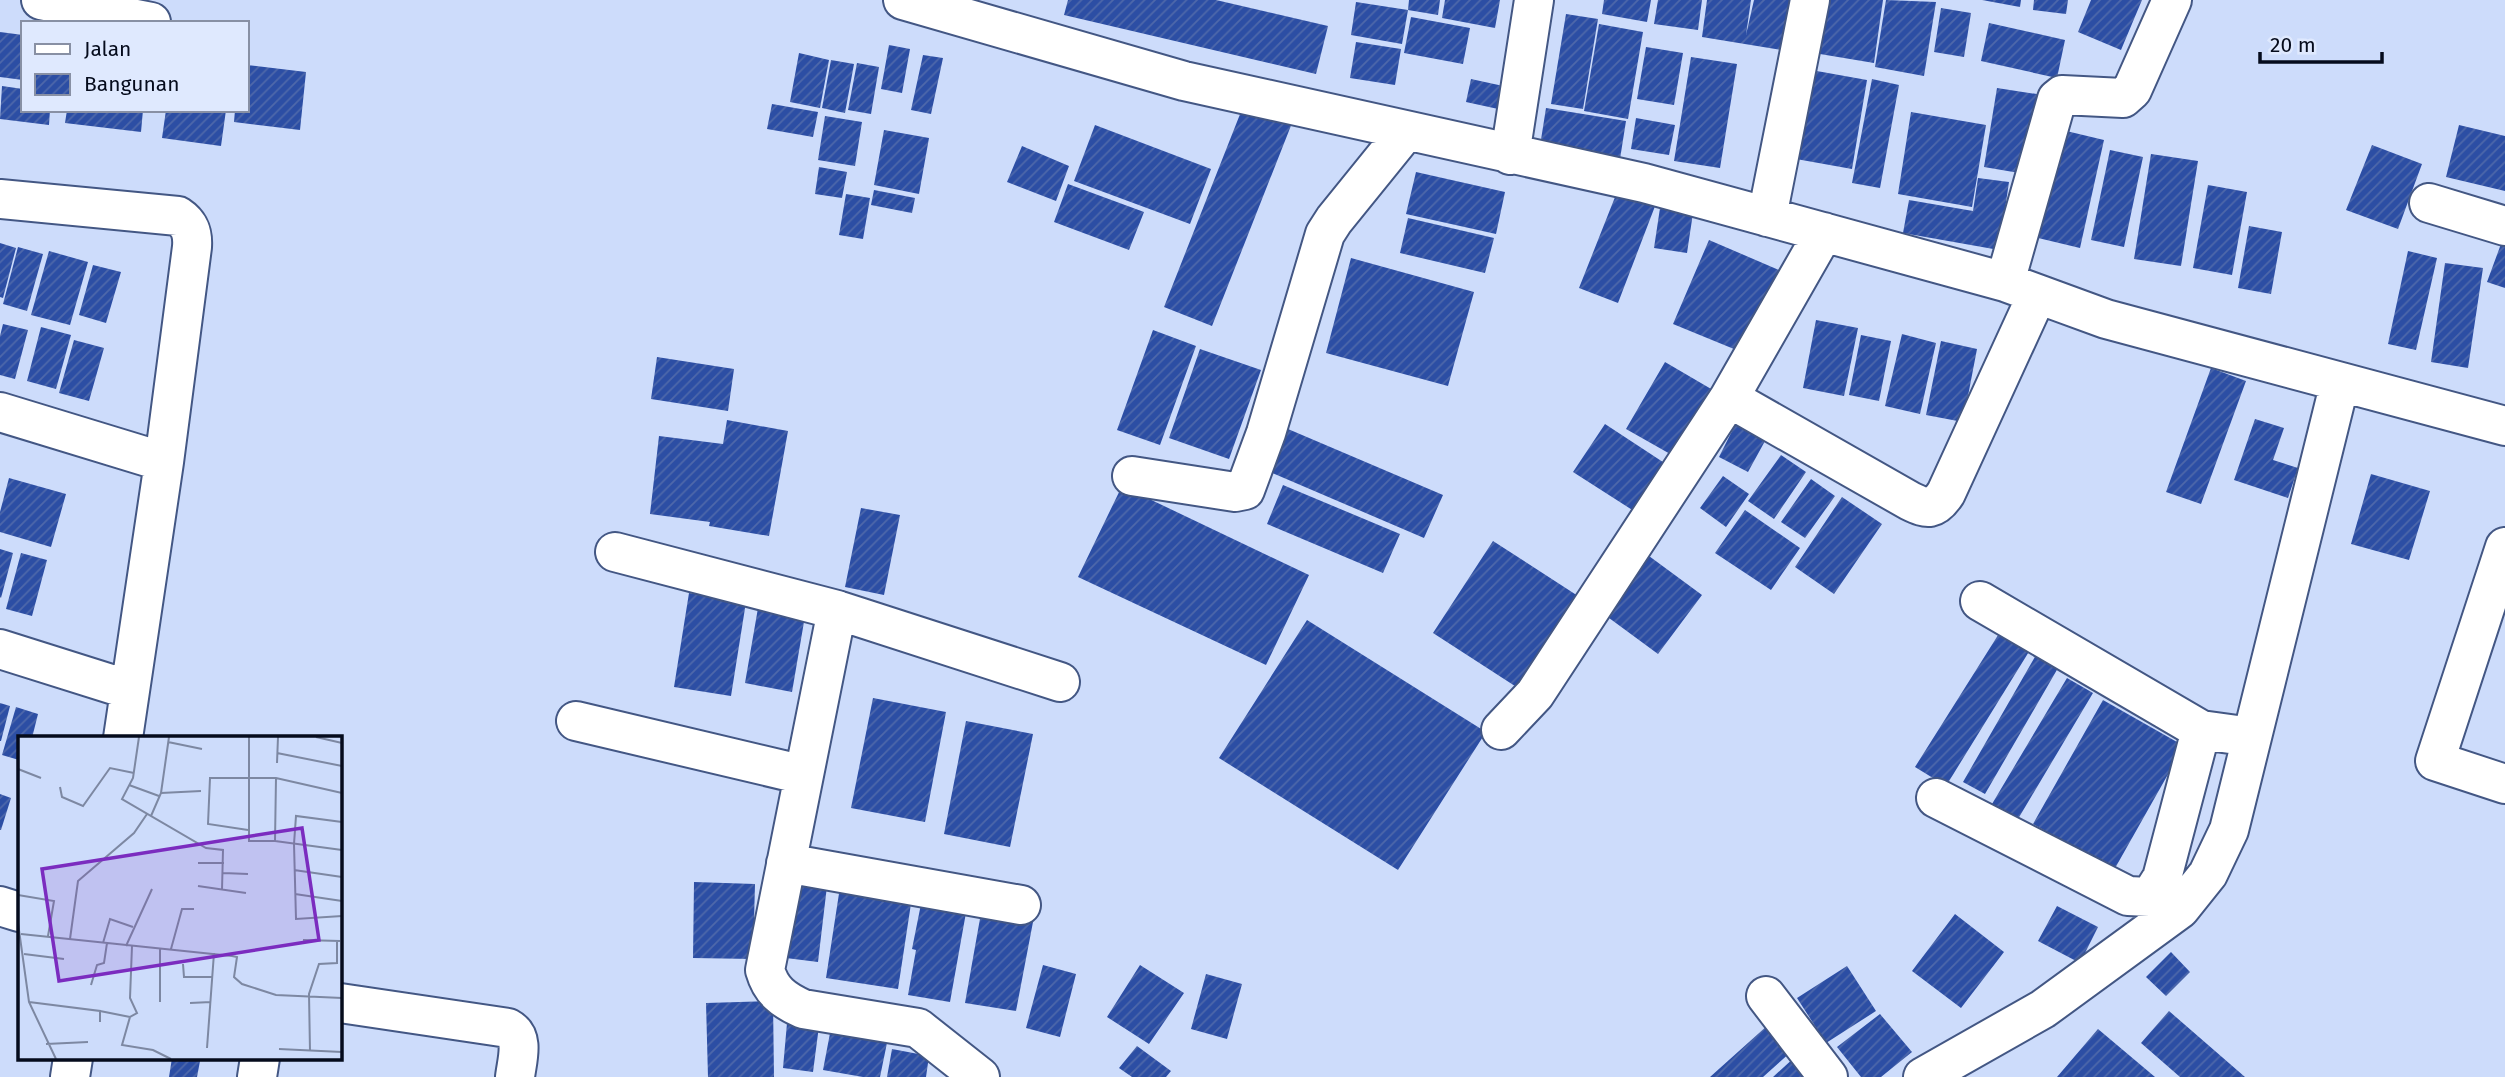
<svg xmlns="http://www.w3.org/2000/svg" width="2505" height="1077" font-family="'Fira Sans',sans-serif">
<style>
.building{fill:url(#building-hatch)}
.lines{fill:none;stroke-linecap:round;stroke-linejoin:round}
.minor-casing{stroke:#435784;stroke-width:42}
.minor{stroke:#fff;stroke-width:38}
.inset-road{fill:none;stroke:#7d88a2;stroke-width:2}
.view{fill:#7b2cbf;fill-opacity:0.15;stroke:#7b2cbf;stroke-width:3.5}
.inset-edge{fill:none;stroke:#050b1c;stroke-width:3.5}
</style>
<defs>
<pattern id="building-hatch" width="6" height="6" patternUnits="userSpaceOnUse" patternTransform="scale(1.75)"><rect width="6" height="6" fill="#2c4ea4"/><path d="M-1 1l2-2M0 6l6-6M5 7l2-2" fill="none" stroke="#4e68aa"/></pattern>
</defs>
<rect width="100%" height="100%" fill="#cddcfb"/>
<!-- building -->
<path class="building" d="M1068,0H1216L1328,26L1316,74L1064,15Z
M1409,0H1440L1438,15L1408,10Z
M1445,0H1500L1495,28L1442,18Z
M1604,0H1651L1647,22L1602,14Z
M1658,0H1702L1698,30L1654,24Z
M1707,0H1751L1746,35L1754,0H1797L1787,51L1702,37Z
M1822,0H1883L1874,63L1814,53Z
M1886,0L1936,2L1924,76L1875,67Z
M1982,0H2021L2020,7Z
M2034,0H2068L2066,14L2033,10Z
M2091,0H2142L2121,50L2078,32Z
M1356,2L1408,10L1402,44L1351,35Z
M1941,8L1971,13L1964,57L1934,52Z
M1566,14L1598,19L1583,109L1551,104Z
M1411,17L1470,28L1463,64L1404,53Z
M1989,23L2065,40L2057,78L1981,61Z
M1599,24L1643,32L1628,119L1584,111Z
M0,32L23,35V80L0,77Z
M1356,42L1401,49L1395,85L1350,78Z
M889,45L910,49L902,93L881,89Z
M1646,47L1683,53L1674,105L1637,99Z
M799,53L829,60L820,108L790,102Z
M923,55L943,58L931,114L911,110Z
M1691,57L1737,64L1720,168L1674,161Z
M831,60L854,64L845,113L822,108Z
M857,63L879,67L871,114L848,110Z
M247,65L306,72L300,130L234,122L235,110H247Z
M1800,68L1867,80L1852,169L1785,157Z
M1471,79L1517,89L1512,112L1466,102Z
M1872,79L1899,85L1880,188L1852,183Z
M2,86L23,89V110H50L49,125L0,119Z
M1997,88L2043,95L2031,175L1984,167Z
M1246,99L1294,118L1212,326L1164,307Z
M772,104L818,112L813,137L767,129Z
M1546,108L1626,121L1620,159L1540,146Z
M67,110H143L141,132L65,123Z
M166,110H226L221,146L162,138Z
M1911,112L1986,125L1972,207L1898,194Z
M825,116L862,122L855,166L818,160Z
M1636,118L1675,125L1669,155L1631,149Z
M1095,125L1211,169L1190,224L1074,181Z
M2459,125L2505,136V191L2446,177Z
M2058,129L2104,140L2080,248L2034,237Z
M884,130L929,138L919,194L874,185Z
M2372,145L2422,164L2398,229L2346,210Z
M1022,146L1069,166L1056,201L1007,182Z
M2110,150L2143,157L2124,247L2091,240Z
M2151,154L2198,161L2181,266L2134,259Z
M819,167L847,172L842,198L815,194Z
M1416,172L1505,192L1496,234L1406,214Z
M1978,178L2009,182L1999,250L1903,233L1909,200L1973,211Z
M1068,184L1144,212L1129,250L1054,222Z
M2208,185L2247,192L2232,275L2193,268Z
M1619,187L1657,201L1618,303L1579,288Z
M874,190L915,198L912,213L871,205Z
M846,194L870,198L863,239L839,235Z
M1660,208L1693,213L1687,253L1654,248Z
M1408,218L1494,238L1485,273L1400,253Z
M2249,226L2282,232L2271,294L2238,288Z
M2505,233V288L2487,282Z
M1709,240L1786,273L1751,356L1673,324Z
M0,243L16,248L3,298L0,297Z
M18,247L43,254L27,311L3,304Z
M49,251L88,262L70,325L31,315Z
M2408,251L2437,258L2416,350L2388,344Z
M1351,258L1474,292L1448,386L1326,353Z
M2445,263L2483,268L2468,368L2431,362Z
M93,265L121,272L106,323L79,315Z
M1816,320L1858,328L1844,396L1803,388Z
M3,324L28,330L15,379L0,375V336Z
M41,327L71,335L56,389L27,381Z
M1153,330L1196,346L1160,445L1117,430Z
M1902,334L1936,343L1920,414L1885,406Z
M1861,335L1891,341L1879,401L1849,395Z
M74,340L104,348L89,401L59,393Z
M1941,341L1977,349L1963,422L1926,415Z
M1200,349L1261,370L1229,459L1169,438Z
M657,357L734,369L728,411L651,399Z
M1665,362L1718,393L1679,459L1626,429Z
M2211,368L2246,381L2201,504L2166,492Z
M2255,419L2284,428L2273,460L2298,468L2288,498L2234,480Z
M727,420L788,431L769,536L709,526L710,522L650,514L659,436L723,444Z
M1605,424L1669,466L1637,513L1573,472Z
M1735,425L1765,441L1748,472L1719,457Z
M1288,429L1443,495L1424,538L1270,472Z
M1781,455L1806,472L1774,519L1748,501Z
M2371,474L2430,491L2409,560L2351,544Z
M1723,476L1749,494L1726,527L1700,508Z
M9,478L66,494L51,547L0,532V512Z
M1811,479L1835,496L1805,538L1781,522Z
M1283,485L1400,534L1383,573L1267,524Z
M1122,486L1309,575L1266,665L1078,577Z
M1842,497L1882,524L1834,594L1795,567Z
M861,508L900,515L884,595L845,587Z
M1745,510L1800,548L1771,590L1715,553Z
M1493,541L1578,596L1518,688L1433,633Z
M0,549L13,553L1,598L0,597Z
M21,553L47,560L32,616L6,609Z
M1649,556L1702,595L1658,654L1605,615Z
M689,593L746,602L731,696L674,687Z
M758,608L805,616L792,692L745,683Z
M1307,620L1486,732L1398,870L1219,758Z
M2000,632L2030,650L1946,786L1915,767Z
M2036,655L2058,668L1985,794L1963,782Z
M2067,678L2093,693L2018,819L1992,804Z
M873,698L946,712L925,822L851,808Z
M2103,700L2184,746L2114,870L2033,824Z
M0,703L10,706L1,741H0Z
M16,707L38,714L32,738H19V760L2,755Z
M966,721L1033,734L1010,847L944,834Z
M0,794L11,798L1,830H0Z
M694,882L755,884L753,959L693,958Z
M795,882L827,886L818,962L786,958Z
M840,887L912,897L898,989L826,978Z
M922,899L967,907L950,1002L908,995L916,950L912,949Z
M2057,906L2098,927L2080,963L2038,941Z
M981,913L1033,922L1016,1011L965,1003Z
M1955,914L2004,952L1961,1008L1912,971Z
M2171,952L2190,972L2166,996L2146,977Z
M1043,965L1076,974L1060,1037L1026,1028Z
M1140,965L1184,993L1149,1044L1107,1017Z
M1847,966L1876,1011L1826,1043L1797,998Z
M1206,974L1242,984L1227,1039L1191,1029Z
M773,1001L774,1077H708L706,1003Z
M2169,1011L2245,1077H2180L2141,1043Z
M1880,1014L1912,1052L1881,1077H1861L1837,1047Z
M787,1023L819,1026L813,1072L783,1068Z
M1768,1025L1792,1051L1763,1077H1710Z
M831,1028L888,1038L880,1077H863L823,1070Z
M2098,1029L2155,1077H2057Z
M1137,1046L1171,1071L1166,1077H1132L1119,1068Z
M892,1049L929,1056L926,1077H887Z
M1796,1056L1815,1077H1773Z
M172,1058L200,1061L197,1077H169Z"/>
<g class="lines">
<!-- minor casing -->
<g class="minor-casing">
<path id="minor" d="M41,0L151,22
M903,0L1184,81L1644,183L2005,282L2106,319L2505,426
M1510,155L1534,0
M0,199L178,216C190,224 193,233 192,247L164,462L123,738
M2429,203L2505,226
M1767,217L1810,0
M2005,282L2057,99L2062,95L2123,98L2132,90L2172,0
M1729,398L1910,501C1928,510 1935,510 1946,493L2037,295
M0,412L164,462
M1132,476L1235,492L1245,490L1266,433L1325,234L1334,220L1406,131
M2505,547L2435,761L2505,784
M615,552L837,610L1060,682
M1980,601L2201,730
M837,610L765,970C771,991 783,1000 803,1009L918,1028L980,1077
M0,649L130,690
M576,721L804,775
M1501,730L1535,694L1729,398L1824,232
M1936,798L2128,896L2150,897L2162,878L2201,730L2252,737
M786,863L1021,905
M0,906L19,912
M1766,996L1828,1077
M340,1003L508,1028C525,1037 517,1060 515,1077
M70,1077L73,1058
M257,1077L260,1058
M1923,1077L2043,1009L2180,909L2208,874L2229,830L2340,382"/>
</g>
<!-- minor -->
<use href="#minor" class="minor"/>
</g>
<!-- overview -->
<g transform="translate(18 736)">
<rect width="324" height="324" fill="#cddcfb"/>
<path class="inset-road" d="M121,1L115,42L104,63L188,112L205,114L204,154M231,1V105H257L258,42M298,1L324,7M150,6L184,13M259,17L324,30M259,27L260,1M0,33L23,42M111,49L141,60M42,51L44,61L65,70L92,32L116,37M143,57L183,55M133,80L143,57L151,1M324,86L278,80L276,108L278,183L324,180M230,94L190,88L192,42H258L324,57M257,105L324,114M180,127H206M276,134L324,141M205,137L230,138M180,150L228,157M277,158L324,165M0,159L36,165L30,200M0,187L11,266L38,323M3,198L214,220L219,221L216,241L224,248L258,259L324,262M52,203L60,145L116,97L129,78M285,204L322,205M85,207L92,183L115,191M108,210L134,153M114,210L112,262L119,277L112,281L104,309L135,314L153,323M153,213L164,173H176M6,218L46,223M165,228L166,241H195M73,249L79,229L86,227L89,207M11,266L82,275V286M142,266V212M172,267L193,266M82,275L112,281M28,308L70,306M189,312L196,217M261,313L324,316M292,315L291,258L301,228L319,227V205"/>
<path class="view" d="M284,92L301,204L41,245L24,133Z"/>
<rect width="324" height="324" class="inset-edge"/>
</g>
<!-- legend -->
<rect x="21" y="21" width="228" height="91" fill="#dfe9fe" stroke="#8890a4" stroke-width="2"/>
<rect x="35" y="44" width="35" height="10" fill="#ffffff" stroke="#8890a4" stroke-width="2"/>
<text x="84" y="56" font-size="21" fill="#050b1c">Jalan</text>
<rect x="35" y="74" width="35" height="21" fill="url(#building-hatch)" stroke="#8890a4" stroke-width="2"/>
<text x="84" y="91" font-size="21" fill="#050b1c">Bangunan</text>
<!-- scale -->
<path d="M2260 52v10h122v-10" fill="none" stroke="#050b1c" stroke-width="3.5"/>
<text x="2270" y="52" font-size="21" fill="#050b1c" stroke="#dfe9fe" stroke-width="5" paint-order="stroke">20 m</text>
</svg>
